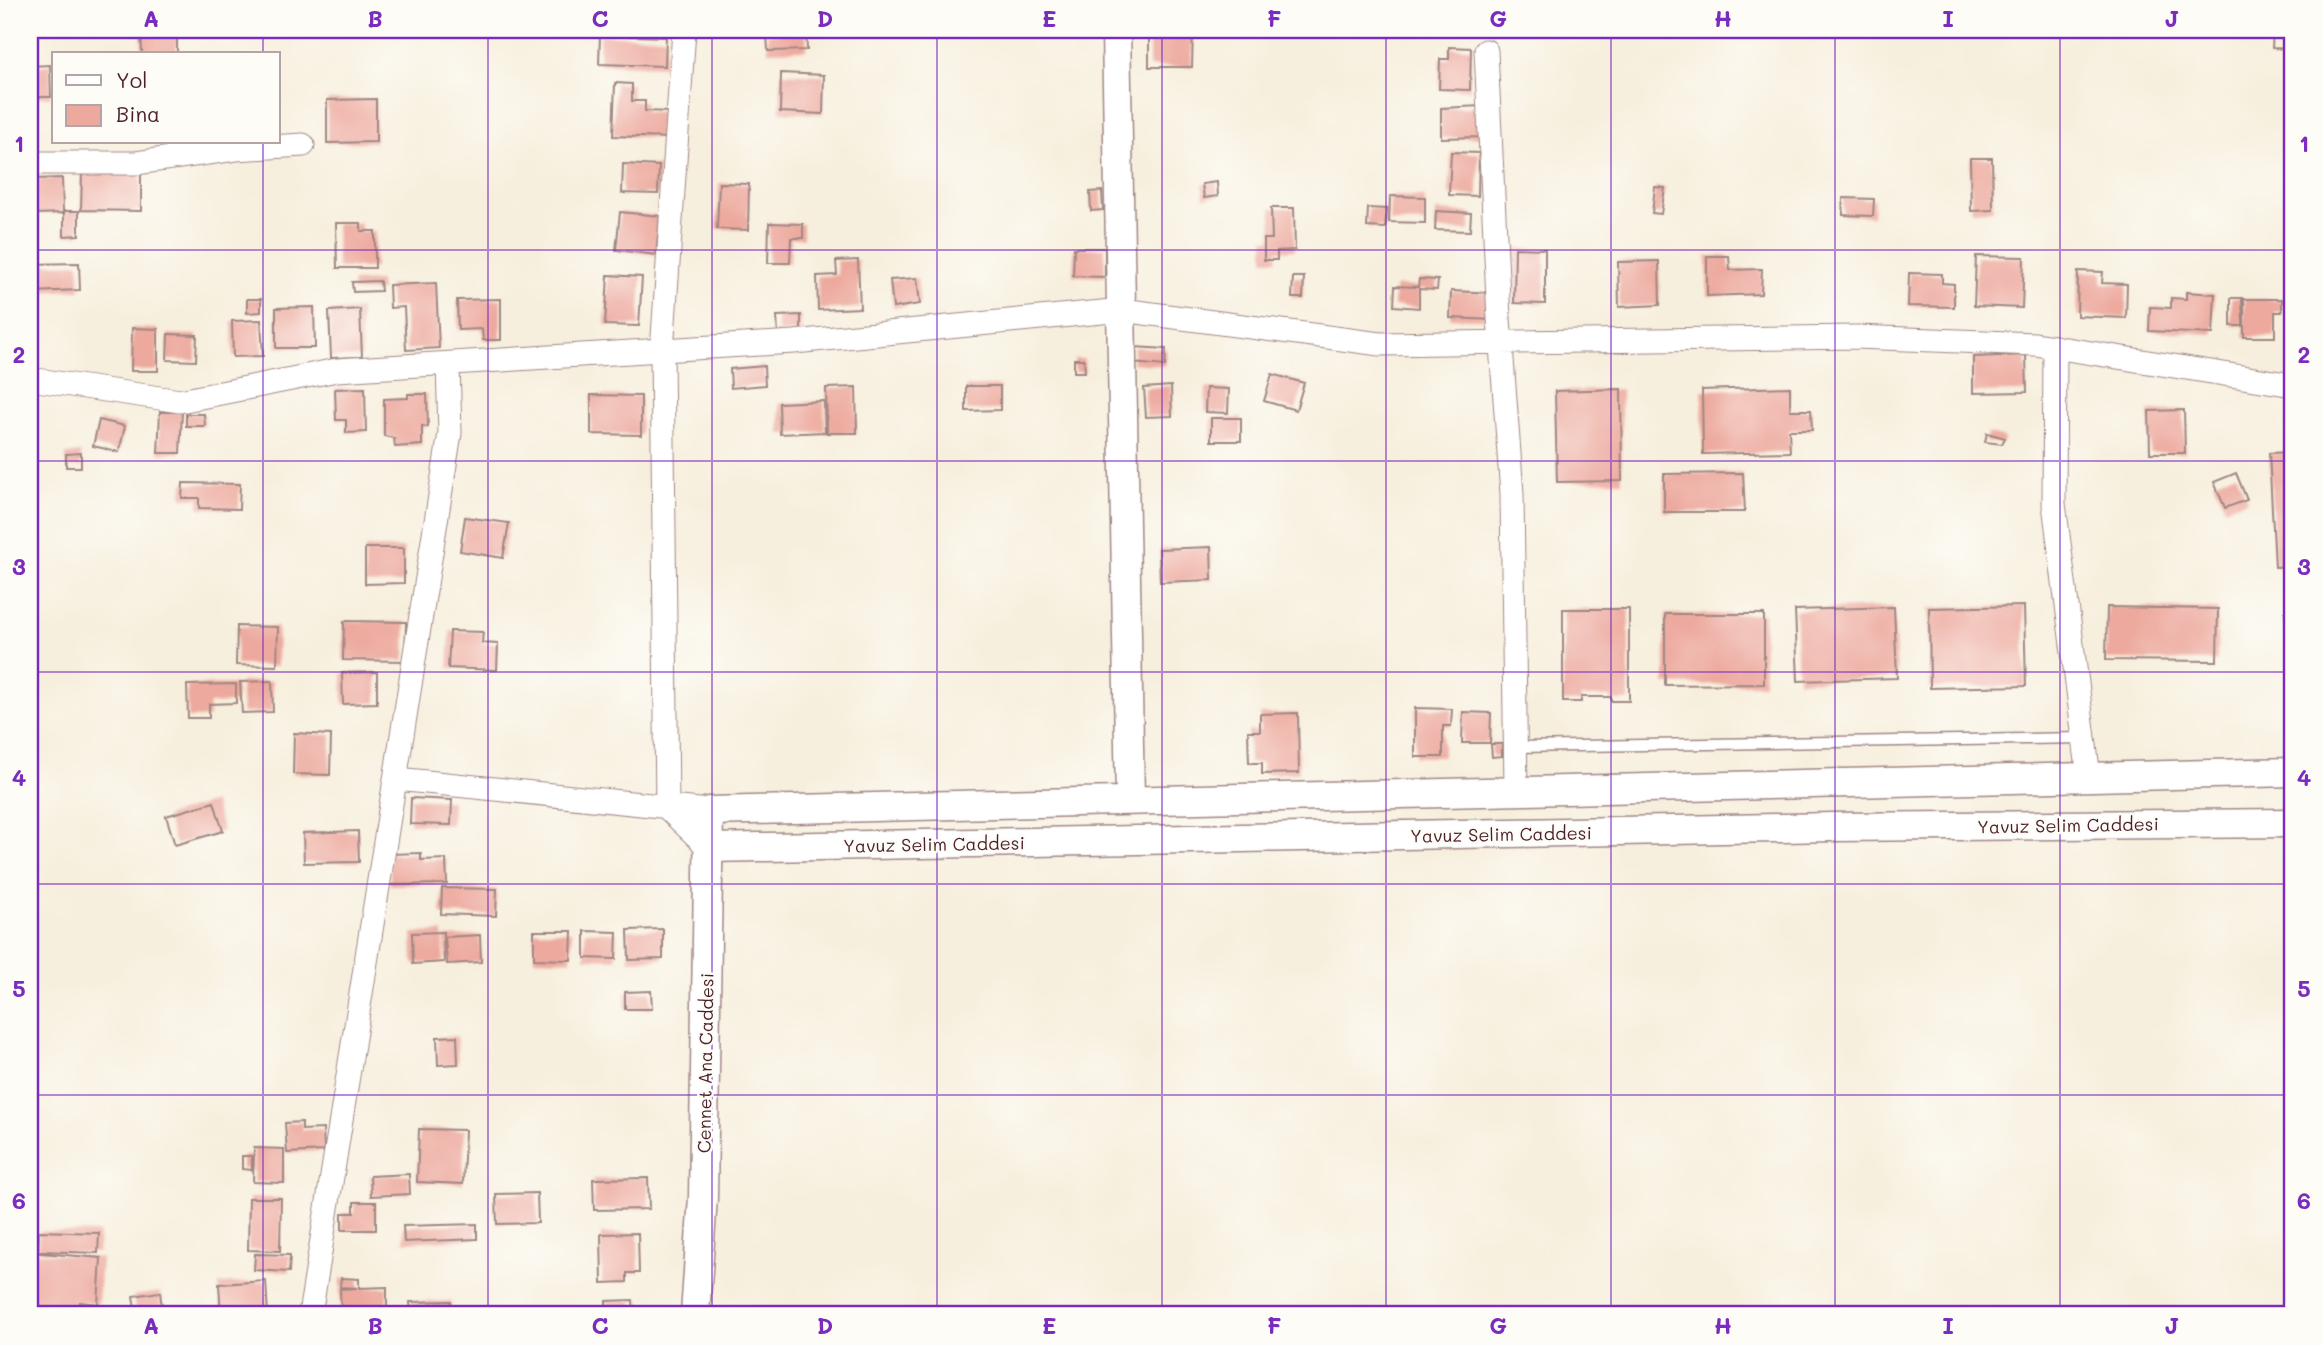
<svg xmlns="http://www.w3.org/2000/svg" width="2323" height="1345" font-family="Mali,sans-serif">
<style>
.building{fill:#eda99e}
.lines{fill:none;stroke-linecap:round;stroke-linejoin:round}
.service-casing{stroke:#a08784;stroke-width:13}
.minor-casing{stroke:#a08784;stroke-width:25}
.tertiary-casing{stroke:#a08784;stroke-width:31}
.service{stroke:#fff;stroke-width:10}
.minor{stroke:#fff;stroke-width:23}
.tertiary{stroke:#fff;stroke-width:28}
.grid{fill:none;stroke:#7b2cbf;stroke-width:2;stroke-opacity:0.55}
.labels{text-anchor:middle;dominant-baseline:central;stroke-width:5;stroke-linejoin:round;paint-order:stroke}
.street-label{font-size:18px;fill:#4a1f2b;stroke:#fdfcf7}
.neatline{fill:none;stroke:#7b2cbf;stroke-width:2.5}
.grid-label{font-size:23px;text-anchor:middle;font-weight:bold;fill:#7b2cbf}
</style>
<rect width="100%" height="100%" fill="#fdfcf7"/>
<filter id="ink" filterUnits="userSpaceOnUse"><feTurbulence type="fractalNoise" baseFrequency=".0143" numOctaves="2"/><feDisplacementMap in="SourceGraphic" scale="14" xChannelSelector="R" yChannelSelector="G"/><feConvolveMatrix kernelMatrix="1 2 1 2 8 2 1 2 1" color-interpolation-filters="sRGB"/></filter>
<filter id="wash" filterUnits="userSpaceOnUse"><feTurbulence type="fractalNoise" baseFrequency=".00686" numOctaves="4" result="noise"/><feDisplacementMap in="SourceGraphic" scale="28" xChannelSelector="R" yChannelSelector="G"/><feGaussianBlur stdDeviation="1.57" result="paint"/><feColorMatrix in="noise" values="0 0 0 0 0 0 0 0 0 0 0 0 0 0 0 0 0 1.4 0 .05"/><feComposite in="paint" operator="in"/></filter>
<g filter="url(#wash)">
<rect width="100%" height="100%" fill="#f7efdd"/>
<g id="blocks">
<!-- building -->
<path class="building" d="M141,30H177V54H142Z
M781,30H806L807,50L768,51L767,34L781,33Z
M1149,30H1193L1192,67H1149Z
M2273,30H2293V49L2272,48Z
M600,35L666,37L665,66L599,64Z
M1449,47L1471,48L1470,90L1439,89L1440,59H1449Z
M50,65L51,97H30V66Z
M781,73L824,75L823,114L780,112Z
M615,83L632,84V101H645V111L671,112L669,138L613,136Z
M376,99V142L327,143V100Z
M1481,106L1482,137L1441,138V108Z
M1451,152L1479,153L1478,196L1449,195Z
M1970,158H1992L1993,210L1971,211Z
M623,164L659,166L658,194L622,193Z
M82,172L141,173V211L81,210Z
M62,178L63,213L35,214L34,179Z
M1217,182L1218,196L1204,198L1202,184Z
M719,183L749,184L748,230L717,229Z
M1655,187L1665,188L1661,214L1652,213Z
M1102,191L1103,210L1091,211L1090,192Z
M1390,196L1425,197V223L1389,222Z
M1843,198L1874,199L1873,216L1843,215Z
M1271,208H1294L1295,250L1277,251V260H1264V239H1272Z
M1368,208L1387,209L1385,228L1367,227Z
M64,211H79V235L64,236Z
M1436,211L1471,213L1470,231L1435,230Z
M620,212L660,216L656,255L616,250Z
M336,223H361V231H375V268H337Z
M769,223L803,224V238H791L790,263H768Z
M1074,248H1105V277L1073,276Z
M1515,248L1545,249V304L1514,303Z
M1707,256H1729L1730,270L1762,269L1761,294L1707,296Z
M1976,256L2024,257L2022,308L1974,306Z
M858,260L860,308L818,310L817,276L837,275L836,261Z
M1659,261L1660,305L1619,307L1618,262Z
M79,263L80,290L31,292L30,264Z
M2078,271L2103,272L2102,283L2127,284L2126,318L2077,316Z
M1909,273L1942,274V283L1954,284V307L1908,306Z
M608,275L642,277L639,326L605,325Z
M1293,277H1304L1303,298H1292Z
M917,278L920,304L893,308L890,280Z
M1419,279L1438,280L1437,290L1419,289V308L1394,306L1395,286L1418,287Z
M380,281L381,291L353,292L352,282Z
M436,283L439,348L406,350L404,307L390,308L389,285Z
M1451,291L1495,293L1494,320L1450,318Z
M2186,292L2215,294L2213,334L2149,331L2150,307L2171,308V298L2186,299Z
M2231,298H2242L2243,326H2231Z
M247,299H261V312L247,313Z
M501,299V340H483L482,329L458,330L457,300Z
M2244,299H2282V312H2275V337H2244Z
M314,307L315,348H276V308Z
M360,309L362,357L331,358L329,311Z
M801,315V332L778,333L777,316Z
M261,320L263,356L233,357L232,321Z
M132,328L158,329V371H131Z
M168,334L197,335L196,361L167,360Z
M1134,347L1166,349L1165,366L1132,363Z
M2026,355L2027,392L1973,393V357Z
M1074,359H1084L1085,372H1074Z
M764,366L765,385L731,388L730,369Z
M1272,374L1304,383L1296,410L1264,401Z
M966,386H1000V410L966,411Z
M1171,386L1172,416L1146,417L1144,388Z
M856,387L857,433H827L826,388Z
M1790,387V410H1811L1812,430H1789L1790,452L1703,454L1702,390Z
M365,388L366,432L346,433V420H336L335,389Z
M1206,388L1229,389L1228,413L1205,412Z
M1621,389L1622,481L1557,482L1555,391Z
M408,394H427L428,427L422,426V445L395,447L394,438L384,436V399L408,398Z
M591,395L641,396V435L591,434Z
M824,401L825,432L780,434L779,403Z
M2184,410L2185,453H2150L2149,411Z
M160,412H182L180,453H158Z
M186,414H204L205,426H186Z
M1211,418H1241V441H1211Z
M99,420L125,426L119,452L93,446Z
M1987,433L2005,438L2002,444L1985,442Z
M2293,452V566L2275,567L2269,453Z
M81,453V467H66V454Z
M1743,473L1745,512H1664V474Z
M2236,473L2247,500L2225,508L2214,482Z
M183,483L240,484L239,509L199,508V498H182Z
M465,517L509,523L503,558L460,551Z
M1211,547L1212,580L1160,582L1159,549Z
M365,548H404V583L365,584Z
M2024,606L2026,686L1930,688L1929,608Z
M1894,607L1897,678L1798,681L1795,610Z
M2107,607L2218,609L2217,661L2106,660Z
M1563,609H1629V701H1611V697H1581V702H1563Z
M2285,612H2293V685H2290Z
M1665,614H1764V684L1665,685Z
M344,621L406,622L405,661L343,660Z
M237,626L278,627L277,666L236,665Z
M450,631L483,632L482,643L498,644L497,670L448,668Z
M377,672V703L343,704L342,673Z
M272,681L273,712L242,713L240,682Z
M236,684V703L209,704V718H188L187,685Z
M1415,708L1452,709L1451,726H1443V757H1415Z
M1463,712L1491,713L1490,743H1462Z
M1298,713L1299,773L1262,774V763H1249L1248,731H1260V714Z
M294,733L331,735L330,775L293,774Z
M1491,744H1502V756L1492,757Z
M411,798L452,800L451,825L410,824Z
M214,802L223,831L175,845L166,816Z
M358,831L359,862L304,863L303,833Z
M421,853V860L446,859L447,884L390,885V854Z
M442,888L497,889L496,916L441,914Z
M663,929V959L629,960L628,930Z
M534,931H572L571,960L534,959Z
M585,931L617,932L616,959L585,958Z
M443,932L444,962L413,964L412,933Z
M480,935L481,962L447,964L445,937Z
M651,991L652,1009H625V992Z
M457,1036L458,1064L438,1065L437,1037Z
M302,1122V1130L323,1129L324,1151L287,1153L285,1123Z
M419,1129L465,1130L463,1184L417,1182Z
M254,1148L284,1149V1183L253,1182Z
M242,1156H252V1170L242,1169Z
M409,1174L410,1194L371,1196L370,1176Z
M648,1178L649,1209L594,1210L593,1179Z
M537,1193L538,1223L497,1224L496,1194Z
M249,1198H281L280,1251L248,1250Z
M354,1202H376V1230H342V1213H354Z
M477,1224V1239L404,1242L403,1226Z
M39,1231L99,1233L98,1253L38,1251Z
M638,1233L639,1273H627V1282L602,1283L601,1234Z
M30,1252L101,1258L98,1304L80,1302L79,1315H32Z
M255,1254L290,1255L289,1272L254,1270Z
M341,1278L359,1279V1288L387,1287V1315H341L340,1289L357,1288L340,1287Z
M266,1281L268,1315H221L219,1284Z
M160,1292L163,1315H136L133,1296Z
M633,1300L634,1315H606V1301Z
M451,1301L452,1315H411L410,1302Z"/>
</g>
</g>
<g filter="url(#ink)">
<use href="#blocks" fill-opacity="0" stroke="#a08784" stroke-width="2"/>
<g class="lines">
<!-- service casing -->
<g class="service-casing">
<path id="service" d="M1515,747L2084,738"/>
</g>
<!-- minor casing -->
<g class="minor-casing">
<path id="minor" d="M684,30L662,351L667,808L709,848
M1486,51L1499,319L1512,494L1516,791
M30,163H136L236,149L303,145
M2055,347L2054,504L2089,777
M30,379L180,401L337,370L794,342L1122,310L1380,344L1856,337L2035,344L2293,385
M397,779L709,811
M310,1315L450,433L448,364"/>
</g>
<!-- tertiary casing -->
<g class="tertiary-casing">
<path id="tertiary" d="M1116,30L1130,800
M709,848L1833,827L2293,823
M695,1315L703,1197L709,811L2293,772"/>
</g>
<!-- service -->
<use href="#service" class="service"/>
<!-- minor -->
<use href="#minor" class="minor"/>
<!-- tertiary -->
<use href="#tertiary" class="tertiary"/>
</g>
</g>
<!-- grid -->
<path class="grid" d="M263,30V54M488,30V1315M712,30V1315M937,30V1315M1162,30V1315M1386,30V1315M1611,30V1315M1835,30V1315M2060,30V1315M263,142V1315M30,250H2293M30,461H2293M30,672H2293M30,884H2293M30,1095H2293"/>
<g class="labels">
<!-- street labels -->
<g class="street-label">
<text transform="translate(2068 825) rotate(-1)">Yavuz Selim Caddesi</text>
<text transform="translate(1501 834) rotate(-1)">Yavuz Selim Caddesi</text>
<text transform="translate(934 844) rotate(-1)">Yavuz Selim Caddesi</text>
<text transform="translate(705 1063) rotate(-89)">Cennet Ana Caddesi</text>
</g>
</g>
<!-- margin -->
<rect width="2323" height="1345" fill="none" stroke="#fdfcf7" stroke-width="77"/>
<!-- legend -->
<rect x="52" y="52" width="228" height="91" fill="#fdfcf7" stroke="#b5a4a5" stroke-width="2"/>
<rect x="66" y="75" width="35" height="10" fill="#ffffff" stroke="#b5a4a5" stroke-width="2"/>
<text x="116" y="88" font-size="21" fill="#4a1f2b">Yol</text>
<rect x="66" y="105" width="35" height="21" fill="#eda99e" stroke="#b5a4a5" stroke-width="2"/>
<text x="116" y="122" font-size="21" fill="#4a1f2b">Bina</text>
<rect x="38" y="38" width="2246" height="1268" class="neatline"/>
<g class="grid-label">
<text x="151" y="27">A</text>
<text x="375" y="27">B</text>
<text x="600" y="27">C</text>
<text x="825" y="27">D</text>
<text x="1049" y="27">E</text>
<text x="1274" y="27">F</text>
<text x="1498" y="27">G</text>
<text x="1723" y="27">H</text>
<text x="1948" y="27">I</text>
<text x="2172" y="27">J</text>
<text x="19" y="152">1</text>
<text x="2304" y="152">1</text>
<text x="19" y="363">2</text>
<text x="2304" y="363">2</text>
<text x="19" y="575">3</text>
<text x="2304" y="575">3</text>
<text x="19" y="786">4</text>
<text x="2304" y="786">4</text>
<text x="19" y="997">5</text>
<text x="2304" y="997">5</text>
<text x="19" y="1209">6</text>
<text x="2304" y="1209">6</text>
<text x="151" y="1334">A</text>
<text x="375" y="1334">B</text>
<text x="600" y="1334">C</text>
<text x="825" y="1334">D</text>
<text x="1049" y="1334">E</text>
<text x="1274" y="1334">F</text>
<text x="1498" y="1334">G</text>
<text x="1723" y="1334">H</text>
<text x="1948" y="1334">I</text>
<text x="2172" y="1334">J</text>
</g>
</svg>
